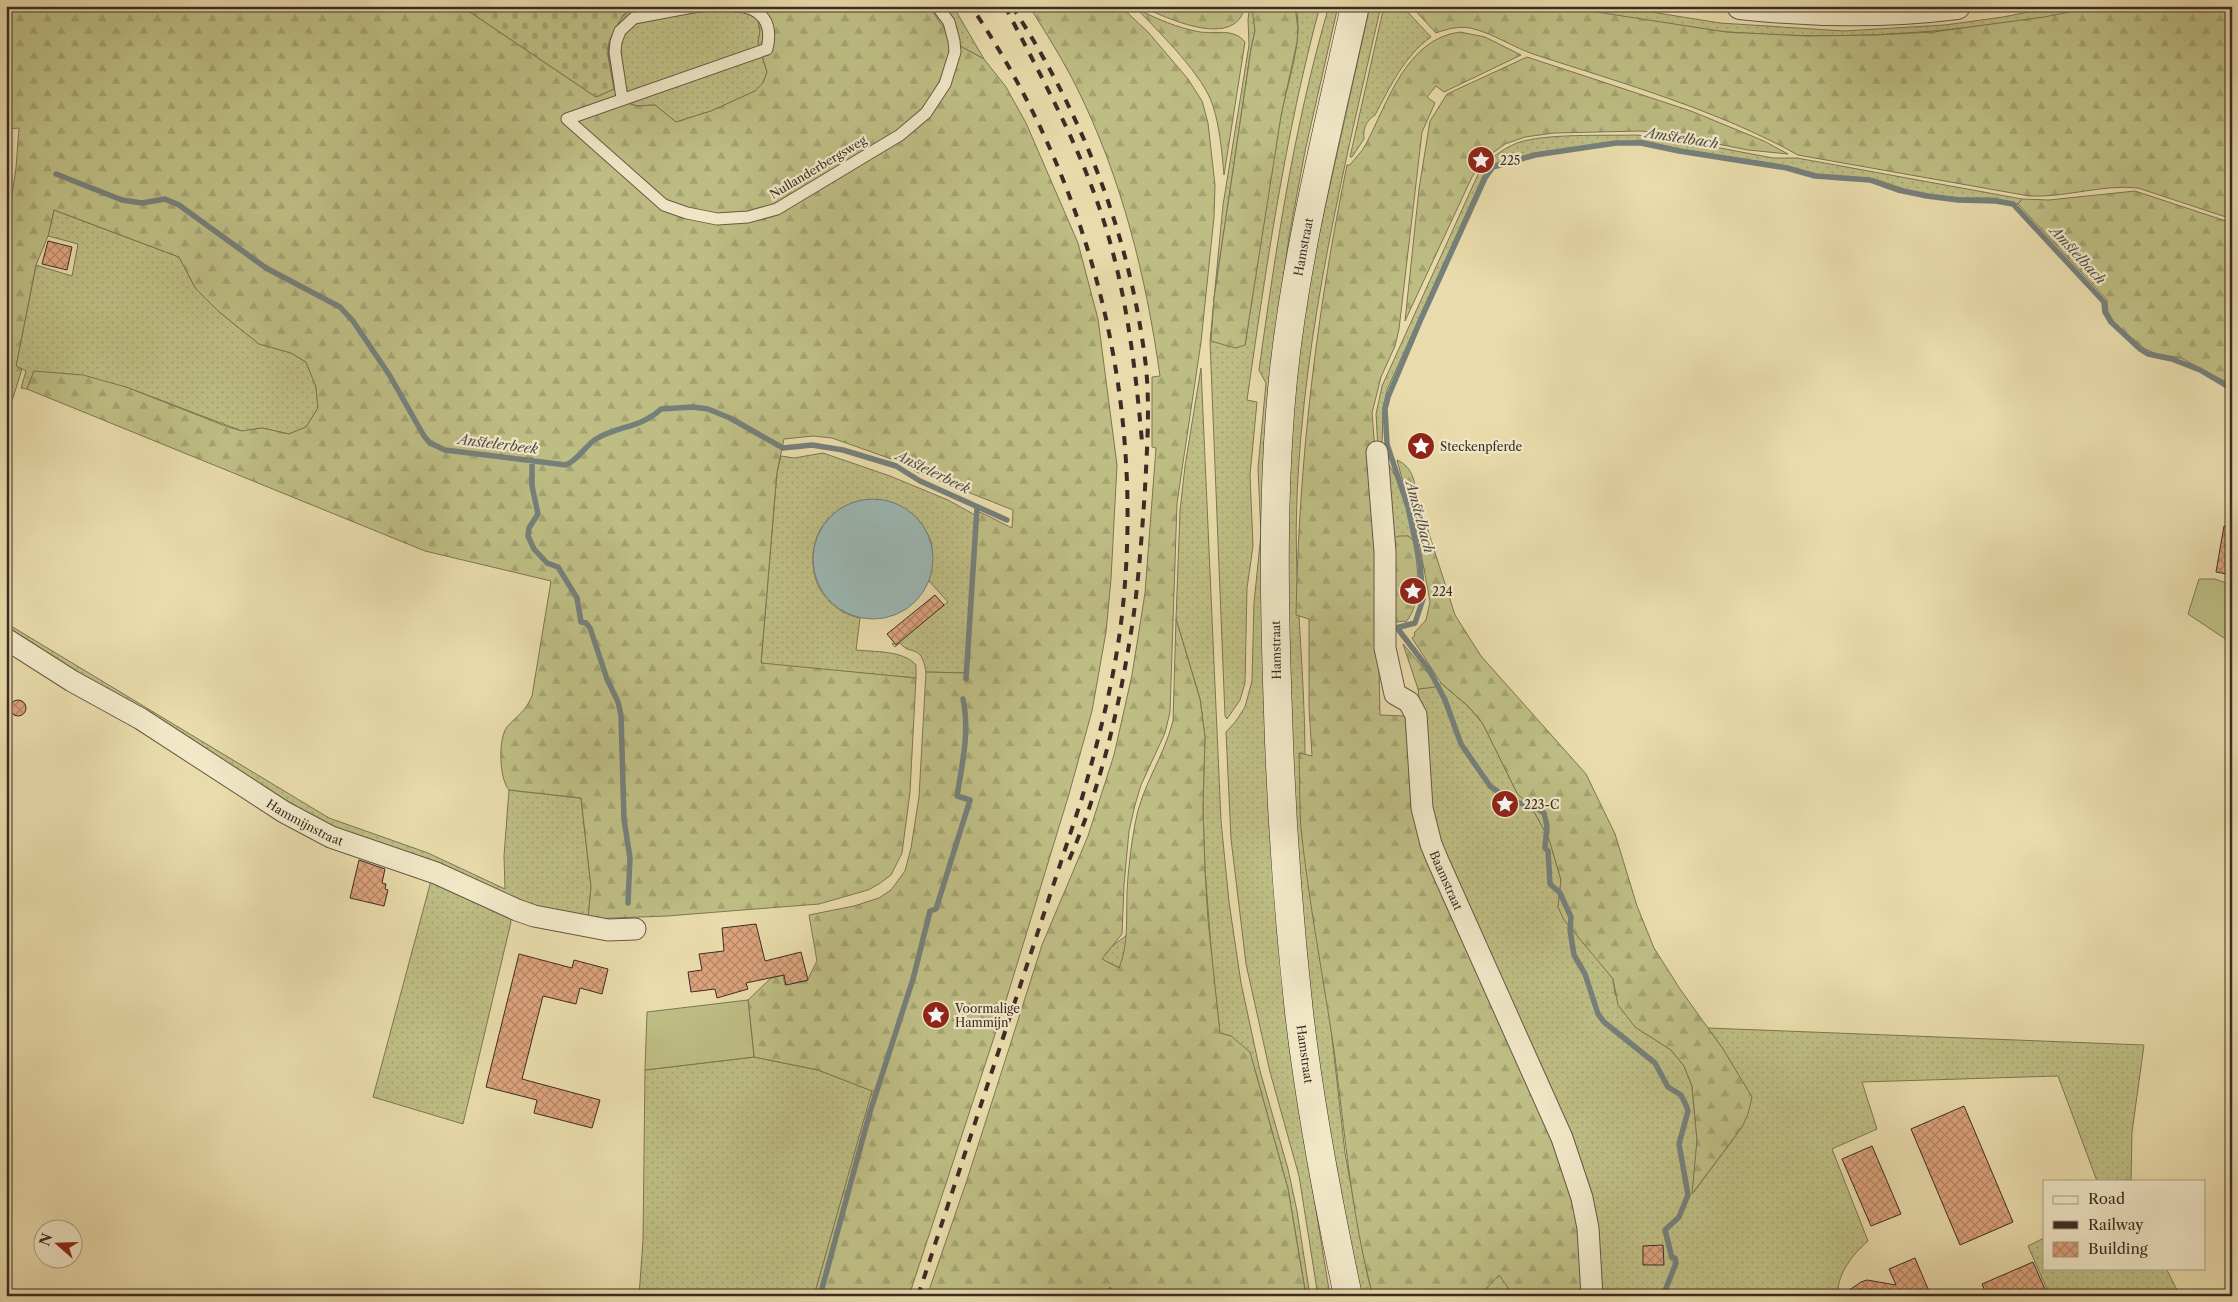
<svg xmlns="http://www.w3.org/2000/svg" width="2238" height="1302" font-family="'Libre Caslon Text',serif">
<style>
.grass{fill:url(#grass-dots);stroke:#7d7554}
.forest{fill:url(#forest-firs);stroke:#7d7554;fill-rule:evenodd}
.cemetery{fill:url(#cemetery-stones);stroke:#7d7554}
.garden{fill:#bebe84;stroke:#7d7554}
.water{fill:#9cb8b5;stroke:#76807b}
.lines{fill:none;stroke-linecap:round;stroke-linejoin:round}
.stream{stroke:#76807b;stroke-width:5.5}
.building{fill:url(#building-cross-hatch);stroke:#3c2c25}
.service-casing{stroke:#675846;stroke-width:13}
.minor-casing{stroke:#675846;stroke-width:23}
.tertiary-casing{stroke:#675846;stroke-width:28}
.secondary-casing{stroke:#3c2c25;stroke-width:29}
.service{stroke:#f1e8c8;stroke-width:11}
.minor{stroke:#f1e8c8;stroke-width:21}
.tertiary{stroke:#f1e8c8;stroke-width:26}
.secondary{stroke:#f1e8c8;stroke-width:28}
.rail{stroke:#3c2c25;stroke-width:4;stroke-dasharray:9 9;stroke-linecap:butt}
.labels{text-anchor:middle;dominant-baseline:central;stroke-width:4.5;stroke-linejoin:round;paint-order:stroke}
.poi-label{font-size:12px;fill:#3c2c25;stroke:#f1e8c8;text-anchor:start}
.street-label{font-size:12px;fill:#3c2c25;stroke:#f1e8c8}
.water-label{font-size:14px;font-style:italic;fill:#544f49;stroke:#f1e8c8}
</style>
<defs>
<pattern id="grass-dots" width="8" height="8" patternUnits="userSpaceOnUse" patternTransform="scale(1.25)"><rect width="8" height="8" fill="#bebe84"/><path d="M2 2h.1M6 6h.1" fill="none" stroke="#a4a372" stroke-width="1.8" stroke-linecap="round"/></pattern>
<pattern id="forest-firs" width="22" height="20" patternUnits="userSpaceOnUse" patternTransform="scale(1.25)"><rect width="22" height="20" fill="#bebe84"/><path d="M5 1l3.5 6h-7zM16 11l3.5 6h-7z" fill="#a4a372"/></pattern>
<pattern id="cemetery-stones" width="16" height="16" patternUnits="userSpaceOnUse" patternTransform="scale(1.25)"><rect width="16" height="16" fill="#bebe84"/><path d="M2 7V4a2 2 0 0 1 4 0v3zM10 15v-3a2 2 0 0 1 4 0v3z" fill="#a4a372"/></pattern>
<pattern id="building-cross-hatch" width="8" height="8" patternUnits="userSpaceOnUse" patternTransform="scale(1.25)"><rect width="8" height="8" fill="#dca37c"/><path d="M0 0l8 8M0 8l8-8" fill="none" stroke="#b48565"/></pattern>
</defs>
<rect width="100%" height="100%" fill="#e9dbab"/>
<filter id="stains"><feTurbulence type="fractalNoise" baseFrequency=".004" numOctaves="4"/><feColorMatrix values="0 0 0 0 .2 0 0 0 0 .09 0 0 0 0 .02 0 0 0 .5 -.17"/></filter>
<radialGradient id="worn" r=".72"><stop offset=".6" stop-color="#630" stop-opacity="0"/><stop offset="1" stop-color="#630" stop-opacity=".3"/></radialGradient>
<!-- grass -->
<path class="grass" d="M945,6H953L984,59L960,46L956,30Z
M1250,6H1254L1255,31L1251,49L1214,298L1212,341L1245,345C1257,268 1267,191 1281,115C1287,84 1305,36 1295,6H1320C1285,135 1266,268 1247,400L1257,402L1250,475L1253,546L1247,588L1245,683L1240,700L1227,719L1225,716L1210,341L1223,205L1249,45L1248,19Z
M1329,6H1338L1305,151L1289,237L1272,362L1298,1099L1330,1296H1318L1299,1176L1270,1072L1246,964L1231,839L1226,732L1236,721L1245,707L1252,681L1254,603L1261,534L1258,468L1266,383L1259,370C1276,248 1294,125 1329,6Z
M1370,6H1381C1344,167 1304,330 1297,496C1293,582 1305,668 1305,755L1300,753L1345,1153L1367,1273L1373,1296H1358L1326,1134L1301,931L1285,613L1290,430L1304,313L1318,239Z
M1384,6H1402L1431,37C1404,56 1390,87 1375,115C1366,121 1363,128 1364,139L1352,157H1350Z
M1558,6H1614L1720,23L1844,31L1945,25L2003,17L2059,6H2100C2068,15 2035,19 2003,23C1911,36 1819,39 1727,32C1670,27 1614,15 1558,6Z
M738,7L751,13L758,21L760,31L758,43L767,72L763,83L755,91L711,111L676,122L655,105L637,106L627,103C623,84 612,48 626,31C631,25 639,22 645,19Z
M1636,135L1667,138L1773,158H1797L2022,199L2018,204L1994,198H1961L1926,194L1907,190L1875,179L1819,175L1787,166L1680,149L1640,140L1541,152L1502,161L1489,166L1483,176L1387,390L1383,408L1382,448L1378,449L1376,414L1382,386L1480,170C1490,159 1502,149 1517,143C1546,133 1604,136 1636,135Z
M54,210L179,257L196,289L218,311L259,344L291,353L306,362L316,387L318,408L306,427L289,434L262,428L242,431L126,387L31,378L27,389L21,388L26,371L16,366L36,265L72,276L78,244L48,236Z
M1201,368L1221,821L1229,902L1241,983L1260,1071L1288,1169L1297,1211L1310,1296H1306L1288,1189L1256,1074L1231,1036L1220,1033L1213,974L1205,870L1203,807L1205,737L1200,699L1176,619L1180,511L1185,466Z
M823,453L890,476L948,500L975,515L965,673L926,672C921,642 911,657 900,643L895,647L892,644L898,640L900,641L948,602L929,581C931,575 931,569 931,562C931,558 932,552 932,547C931,539 926,530 921,523C894,488 839,493 819,532C812,546 811,565 816,580C823,599 839,614 860,618L856,650C874,652 903,650 916,665V678L761,664L777,472L781,456L794,458Z
M1386,461C1399,475 1410,520 1414,541L1408,536L1386,541Z
M6,623L329,818L428,853L505,889L504,856L509,790L581,798L591,887L588,919L559,914L326,830L6,634Z
M1441,683L1469,707L1483,724L1517,793L1532,808L1549,839L1561,880L1558,907L1613,979L1615,994L1635,1027L1671,1050L1684,1066L1692,1086L1697,1140L1693,1193L1742,1127L1750,1095L1723,1049L1708,1028L2144,1045L2132,1132L2131,1180L2097,1181L2058,1076L1862,1082L1877,1129L1832,1149L1868,1241C1853,1254 1836,1275 1838,1296H1598L1583,1185V1166L1436,845L1418,689L1437,686Z
M432,877L508,914L511,922L463,1124L373,1097Z
M1127,935L1126,949L1120,968L1101,959L1111,947Z
M754,1057L818,1070L873,1091L814,1296H639L643,1240L645,1070Z
M2044,1238V1268H2166L2180,1296H2050L2028,1246Z
M1499,1274L1514,1296H1479Z"/>
<!-- forest -->
<path class="forest" d="M6,6H461L596,97L614,89C609,66 601,33 624,15C628,11 636,9 641,6H929L945,30L960,46L984,59L1006,87L1026,123L1078,243L1098,319L1117,465L1111,579L1106,632L1092,711L1069,794L1004,1007L909,1296H814L872,1091L818,1070L754,1057L748,1000L771,978L783,975L785,985L807,981L817,961L809,915L854,906L879,898L891,890L905,871L911,848L919,797L926,672L965,673L964,678H967L977,517L979,512L982,513L1012,528L1013,510L917,472L900,462L832,438L813,436L784,439L777,472L761,663L916,678L910,792L902,853L891,875L879,884L868,890L819,904L667,916L588,919L591,887L581,798L509,790C499,779 498,738 507,727C518,714 524,714 532,696L551,581L425,551L27,389L34,371L83,375L126,387L228,427L242,431L262,428L289,434L306,427L318,408L316,387L306,362L291,353L259,344L218,311L196,289L179,257L54,210L48,236L36,265L16,366L22,369L6,420V236L16,168L19,128L6,129ZM737,7L751,13L758,21L760,30L758,43L767,72L763,83L755,91L711,111L676,122L655,105L637,106L627,103C623,84 612,48 626,31C631,25 639,22 645,18Z
M1029,6H1120L1148,32L1188,79L1202,101L1208,123L1215,185L1214,217L1201,342L1177,503L1170,712L1165,733L1141,785L1135,805L1129,831L1124,885L1122,934L1102,959L1119,968C1129,943 1126,918 1127,892C1128,870 1131,846 1135,824C1141,787 1164,757 1173,721L1176,619L1200,699L1205,737L1203,807L1205,870L1208,920L1220,1033L1231,1036L1250,1052L1288,1189L1306,1296H1119L1110,1287L1111,1296H927L967,1180L1042,945L1088,836L1114,755L1132,675L1145,593L1156,448L1152,447V377L1160,376C1146,276 1122,179 1077,88C1063,60 1046,33 1029,6Z
M1141,6H1245C1236,51 1166,18 1141,6Z
M1254,6H1295L1298,29L1297,42L1281,116L1245,345L1235,348L1211,341L1214,298L1251,49L1255,31L1252,8Z
M1411,6H1558L1726,32L1807,36L1876,35L1933,32L2044,17L2100,6H2232V219L2138,188C2102,184 2065,198 2029,196L1798,155C1717,110 1625,84 1536,55C1514,48 1493,33 1470,28C1458,26 1447,29 1436,33Z
M1137,9C1157,19 1178,28 1200,32C1216,34 1234,28 1245,42L1224,175C1222,153 1220,128 1213,106C1204,76 1160,33 1137,9Z
M1460,32L1485,37L1521,55L1444,92L1436,86L1427,97L1435,103L1422,132L1399,329L1395,346L1381,377L1372,413L1381,524L1378,624L1380,715L1406,716L1418,784L1577,1197L1585,1296H1514L1499,1275L1479,1296H1373C1351,1215 1345,1132 1334,1050C1323,976 1309,903 1301,829C1299,804 1300,778 1299,753L1312,756L1309,707V619L1296,615C1299,460 1316,316 1347,165H1350C1355,158 1362,152 1366,144C1388,102 1406,39 1460,32Z
M1527,57L1691,111L1764,141L1788,154L1748,150L1661,133L1641,131L1554,133L1525,137L1505,144L1483,160L1472,177L1405,321L1419,189L1430,121L1447,94Z
M2135,191L2232,223V385L2181,358L2157,354L2145,349L2113,322L2108,312L2107,300L2018,204L2022,199L2049,200Z
M1397,460C1412,467 1414,478 1416,493L1455,615L1481,656L1586,774L1615,834L1637,906L1654,948L1680,989L1723,1049L1752,1097L1748,1114L1742,1127L1692,1194L1697,1140L1692,1086L1684,1066L1671,1050L1635,1027L1618,1005L1613,979L1564,920L1558,907L1561,880L1549,839L1532,808L1517,793L1483,724L1469,707L1441,683L1412,638L1415,635L1414,633L1426,620L1430,602L1419,542Z
M1399,536H1408L1414,541C1417,568 1424,599 1406,622L1404,621L1391,623L1386,541Z
M1403,644L1432,678L1436,687L1418,689Z"/>
<!-- cemetery -->
<path class="cemetery" d="M461,6H641L623,15L610,39L607,51L614,89L596,97Z"/>
<!-- garden -->
<path class="garden" d="M2199,579H2215L2232,585V641L2224,638L2188,614Z
M748,1000L754,1057L645,1070L647,1012Z"/>
<!-- water -->
<path class="water" d="M813 559a60 60 0 1 1 120 0a60 60 0 1 1-120 0Z"/>
<g class="lines">
<!-- stream -->
<path class="stream" d="M56,174L122,200L142,203L165,199L179,205L266,268L340,307L353,321L390,376L424,436L430,443L445,450L566,465C579,459 585,446 596,439C617,426 641,428 661,409L693,407L708,409L730,418L783,448L812,445L843,450L896,466L920,481L1007,520
M532,460V486L538,514L529,528L528,536L534,549L547,563L558,567L577,598L581,622L586,623L590,628L607,679L618,702L621,715L624,819L630,858L628,903
M1392,629L1415,623L1423,599L1420,563L1408,507L1387,444L1385,409L1388,397L1421,319L1485,178L1493,167L1535,155L1616,143H1641L1679,151L1787,168L1815,176L1870,180L1898,190L1927,196L1958,200L1996,201L2013,204L2104,302L2105,312L2111,322L2140,349L2148,354L2172,359L2200,370L2232,389
M1398,629L1430,671L1445,700L1461,744L1490,786L1510,801L1533,806L1544,813L1547,826L1545,848L1548,851L1550,884L1560,893L1571,917L1570,930L1574,955L1585,974L1598,1014L1604,1022L1655,1063L1668,1087L1681,1095L1686,1105L1688,1111L1679,1144L1688,1195L1679,1217L1665,1230L1672,1258H1675L1676,1263L1663,1296
M966,679L977,508
M820,1296L870,1112L913,979L930,911L936,909L970,800L957,796C962,765 970,731 963,699"/>
</g>
<!-- building -->
<path class="building" d="M48,241L72,247L67,270L42,264Z
M2224,526L2232,527V575L2216,572Z
M935,595L944,605L896,645L887,634Z
M10 708a8 8 0 1 1 16 0a8 8 0 1 1-16 0Z
M359,860L385,869L382,883L386,884L385,889L388,890L384,906L350,898Z
M756,924L765,961L801,952L808,980L786,985L784,975L746,983L748,989L717,998L715,989L691,992L688,972L702,970L699,954L724,951L722,928Z
M519,954L572,968L574,960L608,969L602,994L580,988L576,1004L543,996L522,1079L600,1100L592,1128L534,1113L537,1100L486,1087Z
M1964,1106L2013,1222L1960,1245L1911,1129Z
M1872,1146L1901,1214L1871,1226L1842,1159Z
M1663,1245L1664,1265H1643V1246Z
M1915,1258L1931,1296H1841L1861,1282L1867,1280L1896,1285L1889,1269Z
M2033,1262L2048,1296H1987L1982,1284Z"/>
<g class="lines">
<!-- service casing -->
<g class="service-casing">
<path id="service" d="M735,6C763,7 773,24 767,49L567,119L664,205L687,213L717,219L748,217L777,209L900,135L926,113L945,84L955,52L954,41L949,22L937,6
M622,98L615,52L616,42L620,31L634,18L698,6"/>
</g>
<!-- minor casing -->
<g class="minor-casing">
<g id="minor">
<path id="s1" d="M1377,452L1385,552V648L1395,694L1409,702L1416,715L1422,808L1431,844L1438,861L1562,1138L1582,1198L1588,1228L1592,1296"/>
<path id="s2" d="M6,639L72,681L141,719L284,812L331,837L436,873L517,910L534,916L608,930L635,929"/>
</g>
</g>
<!-- tertiary casing -->
<g class="tertiary-casing">
<path id="tertiary" d="M1740,6C1812,14 1884,15 1957,6"/>
</g>
<!-- secondary casing -->
<g class="secondary-casing">
<g id="secondary">
<path id="s3" d="M1348,1296C1328,1202 1310,1108 1299,1012C1288,912 1281,812 1278,712C1274,601 1272,489 1283,379C1296,253 1328,129 1355,6"/>
</g>
</g>
<!-- service -->
<use href="#service" class="service"/>
<!-- minor -->
<use href="#minor" class="minor"/>
<!-- tertiary -->
<use href="#tertiary" class="tertiary"/>
<!-- secondary -->
<use href="#secondary" class="secondary"/>
<!-- rail -->
<path class="rail" d="M1005,6C1038,71 1074,135 1098,204C1125,280 1135,362 1142,442
M1012,6C1083,115 1131,238 1146,367C1150,408 1147,449 1145,489C1142,533 1139,576 1133,620C1120,705 1101,789 1066,867
M918,1296L1082,798C1099,738 1115,677 1122,615C1146,400 1092,185 971,6"/>
</g>
<!-- icons -->
<defs>
<g id="sight-disc" transform="scale(1.4375)"><circle r="9.5" fill="#8f2418" stroke="#f1e8c8"/><path d="M0-6L1.8-2.2L6-1.7L2.9 1.2L3.7 5.4L0 3.3L-3.7 5.4L-2.9 1.2L-6-1.7L-1.8-2.2Z" fill="#fff"/></g>
</defs>
<g fill-rule="evenodd">
<use href="#sight-disc" x="1481" y="160"/>
<use href="#sight-disc" x="1421" y="446"/>
<use href="#sight-disc" x="1413" y="591"/>
<use href="#sight-disc" x="1505" y="804"/>
<use href="#sight-disc" x="936" y="1015"/>
</g>
<g class="labels">
<!-- poi labels -->
<g class="poi-label">
<text x="1500" y="160">225</text>
<text x="1440" y="446">Steckenpferde</text>
<text x="1432" y="591">224</text>
<text x="1524" y="804">223-C</text>
<text x="955" y="1008">Voormalige<tspan x="955" dy="14">Hammijn</tspan></text>
</g>
<!-- street labels -->
<g class="street-label">
<text transform="translate(818 167) rotate(-31)">Nullanderbergsweg</text>
<text stroke="none"><textPath href="#s3" startOffset="1056">Hamstraat</textPath></text>
<text transform="translate(1276 650) rotate(-91)">Hamstraat</text>
<text stroke="none"><textPath href="#s2" startOffset="351">Hammijnstraat</textPath></text>
<text stroke="none"><textPath href="#s1" startOffset="444">Baamstraat</textPath></text>
<text transform="translate(1305 1054) rotate(82)">Hamstraat</text>
</g>
<!-- water labels -->
<g class="water-label">
<text transform="translate(1682 138) rotate(9)">Amstelbach</text>
<text transform="translate(2078 255) rotate(47)">Amstelbach</text>
<text transform="translate(498 444) rotate(7)">Anstelerbeek</text>
<text transform="translate(933 472) rotate(26)">Anstelerbeek</text>
<text transform="translate(1420 517) rotate(75)">Amstelbach</text>
</g>
</g>
<!-- margin -->
<rect width="2238" height="1302" fill="none" stroke="#e9dbab" stroke-width="25"/>
<rect x="8" y="8" width="2223" height="1287" fill="none" stroke="#3c2c25" stroke-width="2.5"/>
<rect x="12" y="12" width="2213" height="1277" fill="none" stroke="#3c2c25"/>
<!-- legend -->
<rect x="2043" y="1180" width="162" height="90" fill="#f1e8c8" stroke="#a99d87"/>
<rect x="2053" y="1196" width="25" height="8" fill="#f1e8c8" stroke="#a99d87"/>
<text x="2088" y="1204" font-size="15" fill="#3c2c25">Road</text>
<rect x="2053" y="1221" width="25" height="8" fill="#3c2c25" stroke="#a99d87"/>
<text x="2088" y="1230" font-size="15" fill="#3c2c25">Railway</text>
<rect x="2053" y="1242" width="25" height="15" fill="url(#building-cross-hatch)" stroke="#a99d87"/>
<text x="2088" y="1254" font-size="15" fill="#3c2c25">Building</text>
<!-- north arrow -->
<g transform="translate(58 1244) rotate(290)"><circle r="24" fill="#f1e8c8" stroke="#a99d87"/>
<path d="M0-4L9 19L0 12L-9 19Z" fill="#8f2418"/>
<text y="-8" font-size="14" font-weight="bold" text-anchor="middle" fill="#3c2c25">N</text>
</g>
<rect width="100%" height="100%" filter="url(#stains)"/>
<rect width="100%" height="100%" fill="url(#worn)"/>
</svg>
